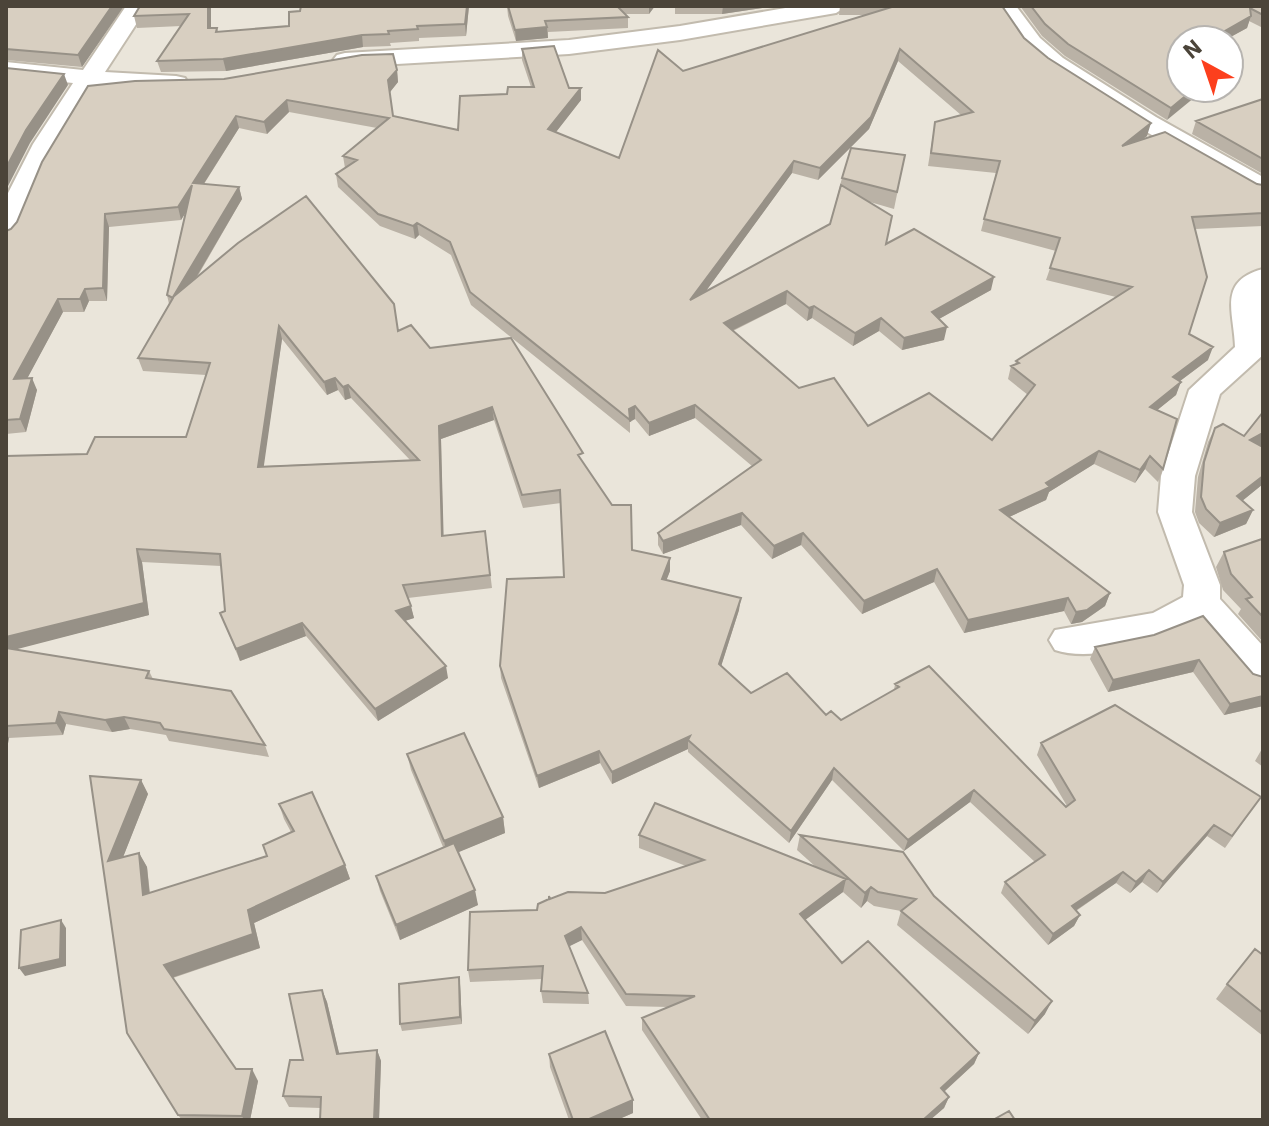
<svg xmlns="http://www.w3.org/2000/svg" width="1269" height="1126" font-family="'IBM Plex Sans',sans-serif">
<style>
.residential{fill:#eae5da;fill-rule:evenodd}
.lines{fill:none;stroke-linecap:round;stroke-linejoin:round}
.street-casing{stroke:#c2bbae;stroke-width:4}
.street{fill:#fff;fill-rule:evenodd}
.wall{fill:#bab2a6;fill-rule:evenodd}
.shaded-wall{fill:#979187}
.building{fill:#d8cfc1;stroke:#979187;stroke-width:2;fill-rule:evenodd}
</style>
<rect width="100%" height="100%" fill="#f6f3ec"/>
<!-- residential -->
<path class="residential" d="M6,6H1263V1120H6ZM1181,40H1229V88H1181Z"/>
<g class="lines">
<!-- street casing -->
<g class="street-casing">
<path id="street" d="M126,6H148L105,72L176,76L185,78L188,83L185,88L176,90L96,86L44,173L20,233L16,239L6,241V197L33,144L73,83L6,76V62L83,70Z
M797,6H847L836,13L680,40L569,54L345,67L337,65L333,60L337,55L345,53L569,40L680,26Z
M994,6H1016L1040,38L1063,58L1156,117L1263,177V196L1254,194L1138,127L1047,68L1024,48Z
M1263,269V355L1220,394L1195,476L1192,512L1220,585V599L1263,646V687L1249,683L1198,624C1164,642 1092,663 1055,650L1049,640L1055,630L1153,613L1183,597L1184,585L1158,512L1161,476L1189,390L1235,347C1234,312 1217,281 1263,269Z"/>
</g>
<!-- street -->
<use href="#street" class="street"/>
</g>
<!-- wall -->
<path class="wall" d="M6,6H124L82,67L6,60Z
M140,6H211V28H217L218,32L289,26L469,6L466,36L419,38V41L390,43L391,46L363,47L226,71L161,72L157,61L181,26L137,28L134,16Z
M507,6H655L649,14H625L628,17V28L548,32V38L516,41L508,16Z
M675,6H775L722,14H675Z
M840,6H1002L1024,38L1048,58L1147,136L1142,139L1257,184L1263,185V226L1195,229L1189,334L1208,360L1180,381L1176,395L1157,410L1163,469L1158,482L1145,469L1135,483L1094,464L1049,492L1046,500L1009,517L1110,593L1105,606L1082,622L1071,624L1064,611L964,633L934,582L862,614L801,545L772,559L741,525L663,554L658,545V533L752,466L695,418L649,436L635,419L630,422V433L471,305L451,255L419,235L415,239L380,226L338,187L336,174L345,168L343,156L377,128L289,112L267,134L239,128L204,184L239,187L242,199L196,279L398,330L430,348L583,462L632,550L670,558V571L666,580L739,610L721,666L751,693L841,720L894,690L895,684L1066,807L1067,806L1037,755L1041,743L1261,797L1225,848L1207,836L1157,893L1142,882L1130,893L1116,883L1076,911L1080,915L1074,926L1048,945L1001,893L1005,882L1035,862L970,802L904,851L832,780L789,843L688,752V749L612,784L600,763L539,788L501,678L500,666L564,577L561,503L523,508L494,420L441,439L443,536L485,531L492,588L408,598L414,618L405,621L448,678L378,721L306,636L240,661L220,613L225,611L221,566L142,562L149,615L14,649L149,671L153,679L265,745L269,757L169,741L166,735L130,729L112,732L66,724L63,735L9,738L6,754V456L87,454L186,437L206,375L143,371L138,358L169,304L167,295L185,213L181,220L109,227L107,301H89L84,312H63L27,378L37,390L26,432L6,434V231L11,229L224,79L397,70L398,82L390,92L393,116L458,130L507,94L531,87L522,60V49L569,88H581V100L556,132L619,158L683,71L865,15H839ZM898,61L961,115L935,122L928,166L996,173L981,231L1056,251L1046,280L1116,297L1016,361L1015,365L1011,366L1008,379L1028,395L992,440L868,426L799,388L733,331L786,304L807,321L812,318L853,346L879,331L902,350L944,340L939,319L991,290L886,244L870,202L894,209L905,155L842,178L830,224L705,292L792,173L818,180L869,129ZM282,339L327,395L338,390L345,400L351,398L410,460L263,466Z
M1020,6H1263V28L1249,21L1247,28L1225,40H1181V88L1167,120L1065,56L1042,36Z
M1263,99V174L1192,134L1196,121Z
M1215,428L1263,447V484L1242,501L1253,510L1246,524L1214,537L1199,523L1195,512L1198,477L1208,442Z
M1263,540V642L1238,614L1241,609L1223,590L1216,567L1224,552Z
M1154,635L1263,677V706L1224,715L1193,672L1108,692L1090,659L1095,647Z
M1263,747V767L1255,761Z
M407,754L503,817L505,833L458,852L478,905L400,940L380,891L376,876L443,847L411,770Z
M90,776L141,780L148,794L123,857L139,853L147,867L150,893L267,856L291,832L284,819L279,804L345,865L350,879L254,923L260,948L173,978L236,1069L258,1081L250,1120H182L178,1115Z
M639,835L817,868L797,850L800,835L934,896L1045,1014L1028,1034L897,925L901,911L874,906L867,901L861,908L843,892L805,920L842,963L979,1053L974,1064L944,1092L949,1097L944,1108L930,1120H702L642,1030V1018L668,1007L626,1006L582,940L569,946L588,993L589,1004L543,1003L541,991L542,979L470,982L468,970L550,899L605,893L686,866L639,848Z
M1263,955V1036L1216,999L1227,984Z
M459,977L460,984L462,1024L402,1031L400,1024Z
M322,990L327,1002L339,1054L377,1050L381,1061L379,1120H320L321,1108L289,1107L283,1096L303,1060Z
M549,1054L633,1100V1113L617,1120H569L550,1067Z"/>
<!-- shaded-wall -->
<path class="shaded-wall" d="M112,6H124L82,67L78,55Z
M208,6H211V40L208,28Z
M467,6H469L466,36L465,24Z
M649,6H655L649,14Z
M723,6H775L722,14Z
M1251,16L1247,28L1225,40H1209Z
M547,27L548,38L516,41L515,30Z
M362,35L363,47L226,71L223,59Z
M900,49L898,61L869,129L818,180L820,168Z
M397,70L398,82L390,92L388,80Z
M64,74L68,85L30,143L6,190V168L26,130Z
M581,88V100L549,141L548,129Z
M1195,88H1206L1167,120L1171,108Z
M287,100L289,112L267,134L264,122Z
M236,116L239,128L196,196L193,183Z
M1151,123L1147,136L1118,158L1122,146Z
M794,161L792,173L690,313V300Z
M192,185L195,198L181,220L178,207Z
M239,187L242,199L177,310L173,297Z
M105,214L109,227L107,301L103,288Z
M417,223L419,235L415,239L413,226Z
M994,277L991,290L930,324L932,312Z
M85,289L89,301L84,312L80,299Z
M787,291L786,304L723,335L724,323Z
M58,299L63,312L20,392L14,379Z
M814,306L812,318L807,321L809,308Z
M881,318L879,331L853,346L855,333Z
M279,326L282,339L262,479L258,467Z
M947,327L944,340L902,350L904,338Z
M1213,347L1208,360L1168,390L1173,377Z
M32,378L37,390L26,432L20,419Z
M335,378L338,390L327,395L324,382Z
M1181,382L1176,395L1145,420L1150,407Z
M348,385L351,398L345,400L343,387Z
M695,405V418L649,436V423Z
M635,406V419L629,422V409Z
M492,407L494,420L441,439L444,549L442,536L439,426Z
M1263,433V444L1243,454L1250,440Z
M1099,451L1094,464L1049,492L1046,500L996,523L1000,510Z
M1150,456L1145,469L1135,483L1140,470Z
M1263,476V484L1231,510L1237,496Z
M1253,510L1246,524L1214,537L1220,523Z
M742,513L741,525L663,554V541Z
M803,533L801,545L772,559L774,546Z
M137,549L142,562L149,615L6,652V637Z
M670,558V571L662,592V579Z
M937,569L934,582L862,614L864,601Z
M1110,593L1105,606L1082,622L1071,624L1076,612Z
M741,598L739,610L718,676L719,664Z
M1068,598L1064,611L964,633L968,620Z
M411,606L414,618L398,623L396,611Z
M302,623L306,636L240,661L236,649Z
M1199,660L1193,672L1108,692L1113,680Z
M446,666L448,678L378,721L375,709Z
M1263,696V706L1224,715L1230,704Z
M59,712L66,724L63,735L56,723Z
M124,717L130,729L112,732L105,720Z
M6,733L9,738L6,754Z
M690,736L688,740V749L612,784V772Z
M599,751L600,763L539,788L537,776Z
M834,768L832,780L789,843L791,831Z
M141,780L148,794L116,875L108,861Z
M974,790L970,802L904,851L908,840Z
M503,817L505,833L447,857L444,841Z
M1214,825L1207,836L1157,893L1163,882Z
M139,853L147,867L151,909L143,895Z
M345,865L350,879L254,923L260,948L171,978L164,965L248,910Z
M1149,870L1142,882L1130,893L1136,882Z
M1123,872L1116,883L1066,917L1072,906Z
M846,879L843,892L797,926L800,914Z
M871,887L867,901L861,908L865,893Z
M475,890L478,905L400,940L396,925Z
M1080,915L1074,926L1048,945L1053,934Z
M61,920L66,928V966L25,976L19,968Z
M581,927L582,940L566,948L565,936Z
M459,977L460,984L462,1024L460,1017Z
M322,990L327,1002L342,1065L337,1054Z
M1052,1001L1045,1014L1028,1034L1035,1021Z
M377,1050L381,1061L379,1120H374Z
M979,1053L974,1064L936,1099L941,1088Z
M252,1069L258,1081L250,1120H244L242,1116Z
M949,1097L944,1108L930,1120H923Z
M633,1100V1113L617,1120H587Z"/>
<!-- building -->
<path class="building" d="M6,6H112L78,55L6,49Z
M140,6H208V28H217L216,32L289,26V12L300,11L301,6H467L465,24L417,26L418,29L388,31L389,34L362,35L223,59L157,61L189,14L134,16Z
M508,6H617L628,17L545,21L547,27L515,30Z
M895,6H1002L1024,38L1048,58L1151,123L1122,146L1165,132L1257,184L1263,185V213L1192,217L1207,277L1189,334L1213,347L1173,377L1181,382L1150,407L1177,419L1163,469L1150,456L1140,470L1099,451L1046,483L1050,487L1000,510L1110,593L1087,610L1076,612L1068,598L968,620L937,569L864,601L803,533L774,546L742,513L663,541L658,533L761,460L695,405L649,423L635,406L629,409L630,420L470,292L450,242L417,223L413,226L378,214L336,174L357,160L343,156L389,118L287,100L264,122L236,116L193,183L239,187L173,297L238,243L306,196L394,304L398,331L411,325L430,348L511,338L583,453L578,455L612,505H631L632,550L670,558L662,579L741,598L719,664L751,693L787,673L826,715L831,711L841,720L899,687L895,684L929,666L1066,807L1075,800L1041,743L1115,705L1261,797L1232,836L1214,825L1163,882L1149,870L1136,882L1123,872L1072,906L1080,915L1053,934L1005,882L1045,855L974,790L908,840L834,768L791,831L688,740L690,736L612,772L599,751L537,776L500,666L507,579L564,577L560,490L522,495L492,407L439,426L442,536L485,531L490,575L403,585L411,606L396,611L446,666L375,709L302,623L236,649L220,613L225,611L220,554L137,549L144,603L6,637V456L87,454L95,437H186L210,363L138,358L173,298L167,295L192,185L178,207L105,214L103,288L85,289L80,299H58L14,379L32,378L20,419L6,420V231L11,229L17,222L42,162L88,86L135,81L224,79L362,55L393,54L397,70L388,80L393,116L458,130L460,96L507,94L508,87H534L522,49L554,46L569,88H581L548,129L619,158L658,50L683,71ZM900,49L973,112L935,122L931,153L1000,161L984,219L1060,238L1050,268L1132,287L1016,361L1019,363L1011,366L1035,385L992,440L929,393L868,426L834,378L799,388L724,323L787,291L809,308L814,306L855,333L881,318L904,338L947,327L932,312L994,277L914,229L886,244L892,216L841,185L830,224L690,300L794,161L820,168L871,117ZM279,326L324,382L335,378L343,387L348,385L419,460L258,467Z
M1031,6H1263V15L1250,8L1251,16L1209,40H1181V88H1195L1171,108L1068,44L1045,24Z
M6,68L64,74L26,130L6,168Z
M1263,99V159L1196,121Z
M851,148L905,155L897,192L842,178Z
M1263,412V433L1250,440L1263,447V476L1237,496L1253,510L1220,523L1206,509L1201,497L1204,462L1215,428L1223,424L1244,436Z
M1262,539L1263,540V617L1246,599L1252,597L1231,574L1224,552Z
M1203,616L1253,674L1263,677V696L1230,704L1199,660L1113,680L1095,647L1154,635Z
M6,648L149,671L146,678L231,691L265,745L164,729L160,723L124,717L105,720L59,712L56,723L6,726Z
M464,733L503,817L444,841L407,754Z
M90,776L141,780L108,861L139,853L143,895L267,856L263,845L294,831L279,804L312,792L345,865L248,910L253,934L164,965L236,1069H252L242,1116L178,1115L127,1033Z
M655,803L846,879L800,914L842,963L868,941L979,1053L941,1088L949,1097L923,1120H710L642,1018L695,996L626,994L581,927L565,936L588,993L541,991L543,966L468,970L470,912L537,910L538,904L549,899V896L550,899L568,892L605,893L704,860L639,835Z
M800,835L903,852L934,896L1052,1001L1035,1021L901,911L916,899L878,892L871,887L865,893Z
M454,843L475,890L396,925L376,876Z
M61,920L60,959L19,968L21,930Z
M1255,949L1263,955V1013L1227,984Z
M459,977L460,1017L400,1024L399,984Z
M322,990L337,1054L377,1050L374,1120H320L321,1097L283,1096L290,1060H303L289,994Z
M605,1031L633,1100L587,1120H573L549,1054Z
M1009,1111L1015,1120H993Z"/>
<!-- border -->
<rect width="1269" height="1126" fill="none" stroke="#4b4439" stroke-width="16"/>
<!-- north arrow -->
<g transform="translate(1205 64) rotate(320)"><circle r="38" fill="#ffffff" stroke="#b7b4b0" stroke-width="2"/>
<path d="M0-6L14 30L0 20L-14 30Z" fill="#fc3f1d"/>
<text y="-12" font-size="22" font-weight="bold" text-anchor="middle" fill="#4b4439">N</text>
</g>
</svg>
